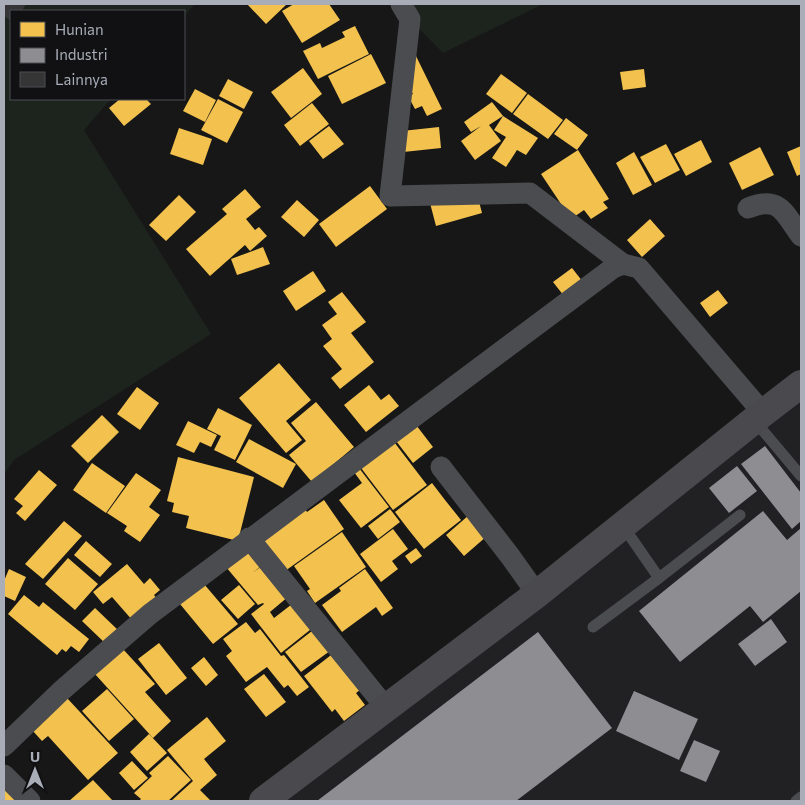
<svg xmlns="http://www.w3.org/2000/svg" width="805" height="805" font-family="Commissioner,sans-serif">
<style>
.built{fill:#212123}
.green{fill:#1d241e}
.homes{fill:#f2c14e}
.industry{fill:#8d8d92}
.building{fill:#353536}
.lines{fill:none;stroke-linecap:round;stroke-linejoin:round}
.lane{stroke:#4b4c50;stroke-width:11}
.street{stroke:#4b4c50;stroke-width:21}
.secondary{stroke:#4a4a4e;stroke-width:28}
</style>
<rect width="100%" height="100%" fill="#171717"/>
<!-- built -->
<path class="built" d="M801,385V801H262Z"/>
<!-- green -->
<path class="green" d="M4,4H195L184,16V11H11V99H111L84,130L211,334L14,460L4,474Z
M395,4H543L443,53Z"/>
<!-- homes -->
<path class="homes" d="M247,4H287L266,24Z
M294,4H329L340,20L302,43L282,11Z
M355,26L369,54L318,79L303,51L320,43L322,48L345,37L342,32Z
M371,54L386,83L342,104L328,76Z
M416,56L442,109L427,116L422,106L415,109L408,96L413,94L409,88Z
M303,68L322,94L291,118L271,92Z
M644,69L646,87L623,90L620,72Z
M501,74L527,93L512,113L486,94Z
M228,79L253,92L244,109L219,96Z
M195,89L216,100L205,122L183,111Z
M528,94L563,120L548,139L513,114Z
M120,99H146L151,104L124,126L109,108Z
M218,99L243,112L227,143L201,130Z
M492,102L503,116L489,125L501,141L475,160L461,141L481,126L471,132L464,122Z
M312,103L329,124L300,146L284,125Z
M503,116L538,138L526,155L517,150L506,167L492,158L506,137L494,130Z
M566,118L588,135L577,150L554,134Z
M329,126L344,144L323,159L309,141Z
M439,127L441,148L394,153L402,131Z
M179,128L212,139L203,165L170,154Z
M701,140L712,162L686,176L674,154Z
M666,144L680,170L655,183L640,157Z
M801,146V174L797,176L787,152Z
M760,147L774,175L742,190L729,163Z
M578,150L609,199L603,202L608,208L591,219L584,210L571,219L541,174Z
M634,152L652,185L633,195L616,163Z
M370,186L387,209L336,247L319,224Z
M245,189L261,207L246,219L255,230L259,227L267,236L250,251L245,245L210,276L186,249L227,214L222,209Z
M476,190L482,213L436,226L430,203Z
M179,195L196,212L166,241L149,225Z
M297,200L319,220L304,237L281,217Z
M650,219L665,236L642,257L627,240Z
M263,247L270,264L237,275L231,259Z
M572,268L583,282L564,296L553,282Z
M313,271L326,291L296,311L283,291Z
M718,290L728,303L710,317L700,303Z
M342,292L366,322L351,333L374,362L340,389L331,378L342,369L323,346L332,339L322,325L337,314L328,302Z
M279,363L311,400L286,421L302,440L286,453L239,398Z
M369,385L381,400L389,394L399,406L366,432L344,405Z
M137,387L159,403L140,430L117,414Z
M316,402L354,447L312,482L289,455L306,441L291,423Z
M218,408L252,425L235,460L214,450L221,436L207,429Z
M102,415L119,432L88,463L71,446Z
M188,421L217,435L211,447L200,442L194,453L176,445Z
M413,421L433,447L413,463L393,437Z
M391,438L427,485L393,510L358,464Z
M249,439L296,464L283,488L236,462Z
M178,457L254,477L238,541L186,528L189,516L172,512L174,503L167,501Z
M92,463L125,486L106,513L73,490Z
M359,468L389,507L361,528L339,500L362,483L354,472Z
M39,470L57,485L25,521L16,513L23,506L14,499Z
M136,473L161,490L149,507L160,515L140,542L124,531L127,526L107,513Z
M432,483L445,500L408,529L395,512Z
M324,500L344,529L285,571L261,537L304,507L307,512Z
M445,500L461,520L424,549L408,529Z
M390,509L400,522L378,539L368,526Z
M469,515L487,536L464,556L446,535Z
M64,521L82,536L43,579L25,564Z
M393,529L408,549L392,561L398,569L381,582L360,554Z
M342,532L366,567L315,603L307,591L310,589L294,566Z
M86,541L112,564L100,577L74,555Z
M249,547L263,564L254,572L263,565L289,596L270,612L274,618L296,601L315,626L281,653L251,614L264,604L263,603L258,605L226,567Z
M416,548L422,556L411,564L405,556Z
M68,558L98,584L75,610L45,584Z
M127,564L144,584L150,578L160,590L154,595L158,600L133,621L112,597L103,604L93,592Z
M9,569L26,577L15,601L4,596V581Z
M365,569L393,608L382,616L376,607L342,632L322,605L341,591L339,588Z
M204,584L238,624L213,644L180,604Z
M239,585L255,604L238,619L221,600Z
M24,595L39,607L43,602L89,639L79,652L71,646L66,652L62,649L57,655L8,614Z
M95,608L119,631L106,644L82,621Z
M246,622L255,633L260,629L281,656L284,655L309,687L297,696L288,685L284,688L267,667L246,682L226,656L232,651L223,639Z
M317,627L334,648L301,672L285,652Z
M159,643L187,678L166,695L138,659Z
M122,648L155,684L145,692L171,721L153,738L94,673Z
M335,652L364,687L356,693L365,705L344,721L335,709L332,712L304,676Z
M204,657L218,675L206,686L191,668Z
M264,674L286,702L266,717L244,689Z
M107,689L134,719L109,741L82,711Z
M67,698L118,753L88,780L48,736L42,741L32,730Z
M207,717L226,741L204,759L217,775L200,790L211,801H171L193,781L167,750Z
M149,734L167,753L147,771L130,752Z
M168,756L191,780L168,801H139L141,799L134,793L152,776L149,773Z
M132,761L148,778L134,790L119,773Z
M93,780L113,801H69Z
M4,786L19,801H4Z"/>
<!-- industry -->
<path class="industry" d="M765,446L801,493V521L792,529L741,464Z
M737,466L757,491L729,513L709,488Z
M763,511L787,540L801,528V591L763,622L750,606L680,662L639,611Z
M771,619L787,642L755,666L738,644Z
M538,632L612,728L516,801H317Z
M634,691L698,719L679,760L616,731Z
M694,740L720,751L706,782L680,771Z"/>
<!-- building -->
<path class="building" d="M4,4H26L22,11H11V21L4,16Z"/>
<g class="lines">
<!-- lane -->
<path class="lane" d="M754,420L801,476
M659,578L740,515
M593,627L659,578L623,526
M796,801L801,797"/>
<!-- street -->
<path class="street" d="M401,4L410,19L390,196L530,193L623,264
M748,208C780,195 784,213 801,236
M441,467L510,556L537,594
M249,538L387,709
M4,746L61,691L150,614L613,268L623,264L639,268L763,413
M4,775L30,801"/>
<!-- secondary -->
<path class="secondary" d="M263,801L537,594L763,413L801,384"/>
</g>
<!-- border -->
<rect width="805" height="805" fill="none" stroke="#a8adb8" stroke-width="10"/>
<!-- legend -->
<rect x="10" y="10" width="175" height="90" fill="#111113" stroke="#4d4f55"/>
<rect x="20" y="22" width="25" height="15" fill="#f2c14e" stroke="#4d4f55"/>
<text x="55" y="35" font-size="15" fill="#a8adb8">Hunian</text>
<rect x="20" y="48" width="25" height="15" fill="#8d8d92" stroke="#4d4f55"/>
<text x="55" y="60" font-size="15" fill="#a8adb8">Industri</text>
<rect x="20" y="72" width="25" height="15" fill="#353536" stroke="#4d4f55"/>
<text x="55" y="85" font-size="15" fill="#a8adb8">Lainnya</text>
<!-- north arrow -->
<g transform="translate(35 770)" stroke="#111113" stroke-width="4" paint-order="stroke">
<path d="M0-4L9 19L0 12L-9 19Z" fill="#a8adb8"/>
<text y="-8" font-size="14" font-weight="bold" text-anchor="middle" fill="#a8adb8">U</text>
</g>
</svg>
